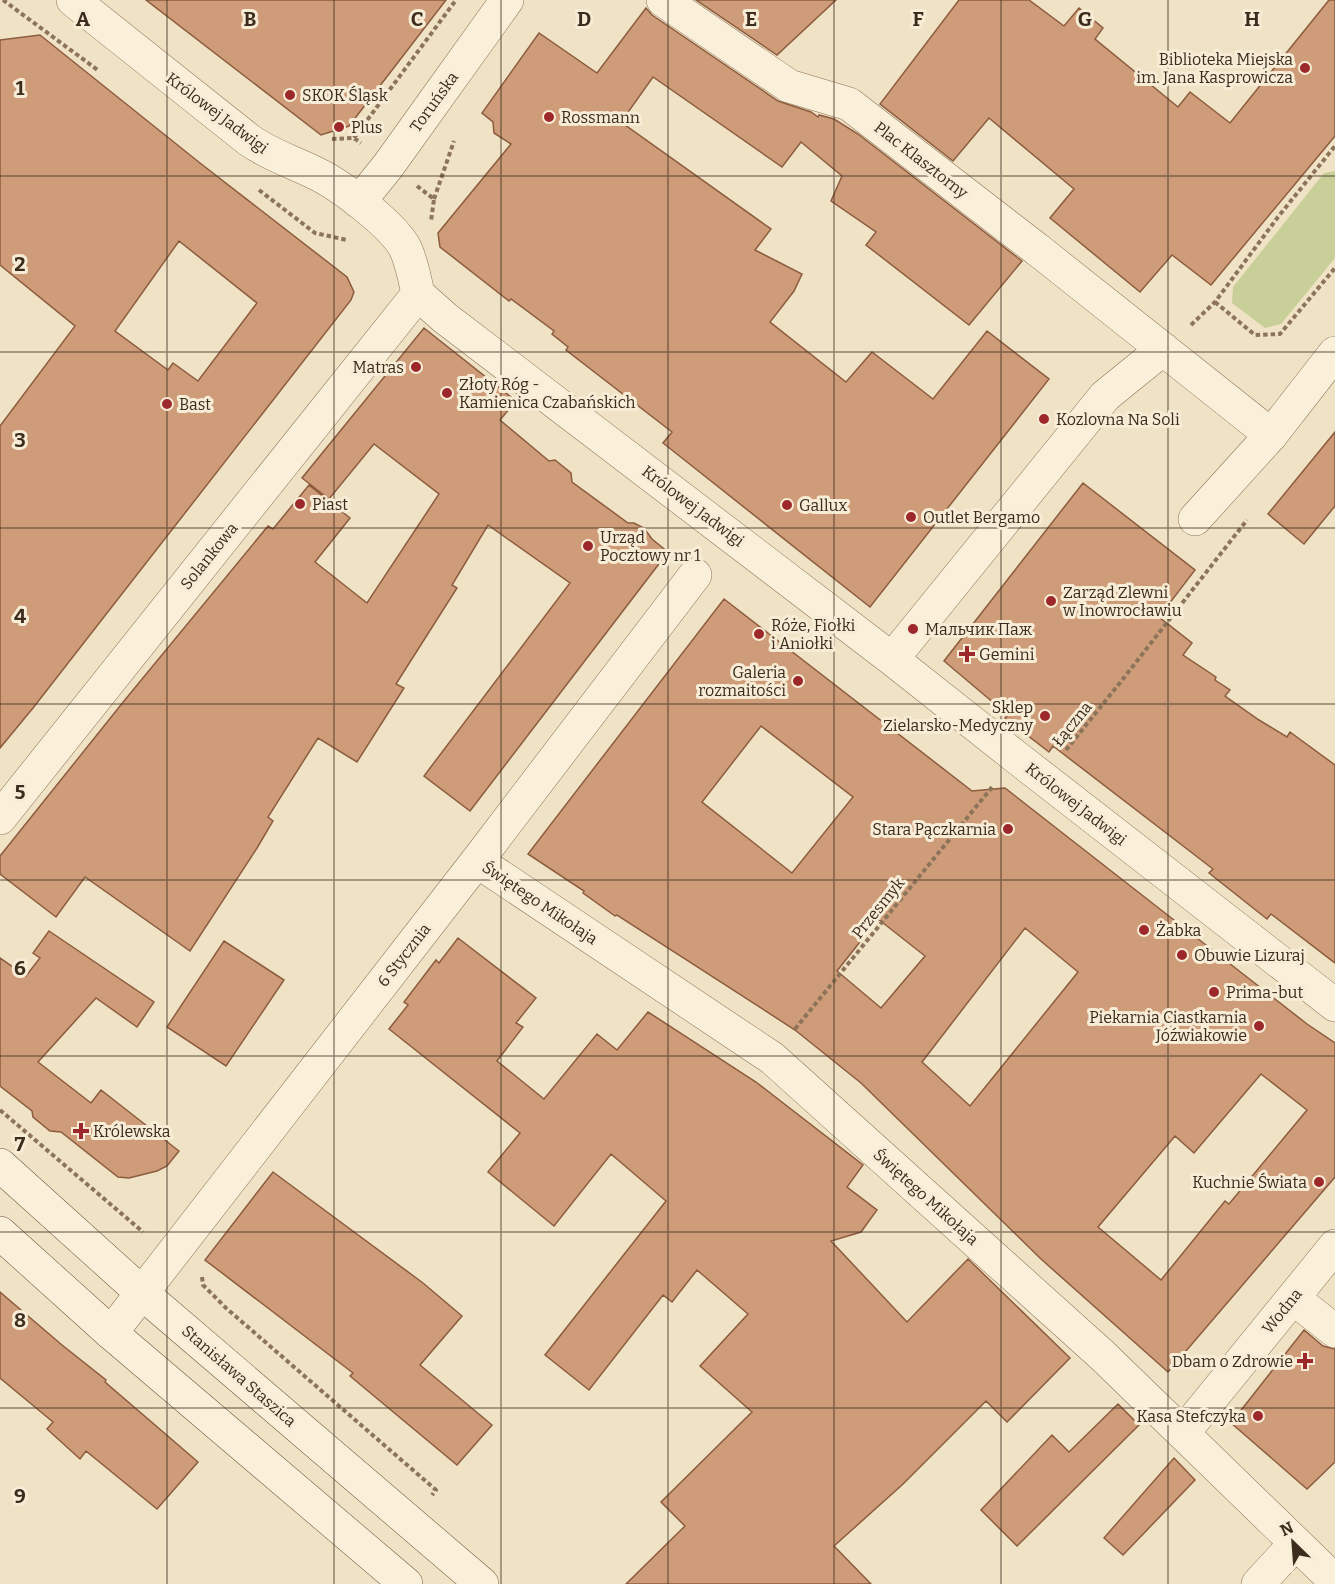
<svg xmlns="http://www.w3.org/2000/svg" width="1335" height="1584" font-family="Bitter,serif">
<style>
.green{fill:#c9cf98}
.building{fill:#cf9c79;stroke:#8c5c3f;stroke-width:1.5;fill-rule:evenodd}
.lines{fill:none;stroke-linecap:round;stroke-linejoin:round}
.pedestrian-casing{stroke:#8c745a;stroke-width:34}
.minor-casing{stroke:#8c745a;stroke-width:34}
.secondary-casing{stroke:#6d553d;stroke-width:34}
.path{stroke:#8c745a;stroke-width:4;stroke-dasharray:4.5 3;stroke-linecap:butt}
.pedestrian{stroke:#faefd9;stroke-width:33}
.minor{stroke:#faefd9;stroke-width:33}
.secondary{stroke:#faefd9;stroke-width:33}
.grid{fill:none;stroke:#3b2c1e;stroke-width:1.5;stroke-opacity:0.55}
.poi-dot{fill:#9d282b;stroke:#f7ecd5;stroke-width:2}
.labels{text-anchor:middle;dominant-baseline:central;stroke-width:6;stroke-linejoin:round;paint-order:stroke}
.poi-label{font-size:16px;fill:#3b2c1e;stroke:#f7ecd5;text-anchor:start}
.street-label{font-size:16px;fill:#3b2c1e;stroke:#f7ecd5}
.grid-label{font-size:20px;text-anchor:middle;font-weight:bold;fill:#3b2c1e;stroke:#f7ecd5;stroke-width:6;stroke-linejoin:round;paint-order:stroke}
</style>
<rect width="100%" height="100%" fill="#f0e2c5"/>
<!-- green -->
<path class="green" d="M1335,171V258L1281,324L1265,328L1232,303L1233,287L1324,173Z"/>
<!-- building -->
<path class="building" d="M146,0H446L349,126L321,135Z
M696,0H836L777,55Z
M959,0H1029L1064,26L1079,8L1103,28L1095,39L1178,107L1190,92L1230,123L1329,0H1335V136L1211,285L1172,255L1140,292L1050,218L1074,189L989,118L953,161L880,104Z
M646,8L652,15L778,101L811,112L818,117L819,115L834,119L858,134L1022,261L969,325L866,245L876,232L831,201L842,176L801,142L782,167L653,77L621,122L771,229L755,250L802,274L794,291L770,322L846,382L872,352L933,399L987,331L1049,379L870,607L663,443L672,432L566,350L568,347L552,334L554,331L511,299L509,301L440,247L438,233L511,144L494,133L493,122L482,113L539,33L597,73Z
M40,35L200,163L347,277L354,292L351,300L33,708L0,748V426L75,326L0,265V40ZM179,241L257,303L198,381L173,363L168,370L115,331Z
M424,328L516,401L500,420L549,461L555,460L571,473L572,482L628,523H634L644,528L652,539L668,552L470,811L424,776L570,583L488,525L452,585L457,588L396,684L404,688L357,762L318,738L268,817L273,821L257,848L190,951L85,877L56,917L0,874V856L124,701L268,526L273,529L309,485L350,518L315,562L367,603L439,494L374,444L329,499L302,478Z
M1335,432V506L1304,544L1268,514Z
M1083,483L1195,570L1159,617L1192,643L1183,655L1216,677L1215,680L1230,690L1225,696L1259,720L1287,737L1290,732L1335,765V963L1271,914L1267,919L1209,873L1213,869L1053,746L1049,752L1005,718L1008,715L944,661Z
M724,599L972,791L1005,788L1307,1024L1335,1043V1177L1168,1372L1041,1259L861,1083L795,1030L617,915L615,916L583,893L584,891L528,854ZM761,726L853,797L792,873L702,802ZM878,919L925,956L881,1008L837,971ZM1025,928L1078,972L970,1106L922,1062ZM1261,1074L1307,1110L1229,1204L1225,1201L1161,1280L1098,1227L1175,1136L1194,1153Z
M49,931L154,1002L137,1027L96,998L38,1062L91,1103L101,1090L179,1151L167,1166L157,1171L129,1178L118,1177L61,1132L50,1131L33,1117L32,1111L0,1086V958L26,976L40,958L33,953Z
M458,938L536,998L516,1023L523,1027L497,1061L544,1099L597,1034L617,1050L648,1012L756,1082L863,1165L847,1187L877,1210L861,1232L831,1241L907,1322L968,1259L1070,1358L1007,1422L986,1401L902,1485L834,1546L871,1584H626L685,1526L661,1502L752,1412L700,1366L748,1314L697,1270L672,1302L663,1295L589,1390L545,1355L666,1201L611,1154L554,1226L488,1172L520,1133L389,1029L408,1005L404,1002L436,960L439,963Z
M224,941L284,980L226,1066L167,1027Z
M273,1172L423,1283L462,1316L420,1365L492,1425L457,1465L350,1376L353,1373L205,1260Z
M0,1292L62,1345L106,1380L105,1382L198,1462L157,1509L86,1451L80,1459L47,1429L53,1422L0,1378Z
M1304,1330L1323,1346L1335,1349V1462L1307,1489L1231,1423Z
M1118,1404L1139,1425L1017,1546L981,1510L1052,1435L1069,1452Z
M1174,1458L1195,1480L1123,1555L1104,1538Z"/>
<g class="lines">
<!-- pedestrian casing -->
<g class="pedestrian-casing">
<path id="pedestrian" d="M1038,250L1271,435
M418,294L445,318L892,659L1016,757L1335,1005
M892,659L1105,396L1163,349"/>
</g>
<!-- minor casing -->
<g class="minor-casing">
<path id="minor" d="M663,0L789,86L849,104L1038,250
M359,202L388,166L507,0
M1195,519L1271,435L1335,353
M0,818L418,294C415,279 412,264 406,250C395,226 339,184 315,173C293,162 270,155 249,140L73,0
M477,861L772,1058L1102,1355L1335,1581
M1293,1298L1335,1331
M111,1333L477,861L695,575
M1183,1433L1335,1246
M1258,1584L1296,1543"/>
</g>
<!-- secondary casing -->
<g class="secondary-casing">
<path id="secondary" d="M0,1165L142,1293L482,1584
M0,1233L111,1333L406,1584"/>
</g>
<!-- path -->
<path class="path" d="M3,0L99,71
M354,138L456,0
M332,139L354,138L361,143
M417,186L434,199L431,221
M259,190L315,233L347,240
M434,199L454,141
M1215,302L1255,335L1280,334L1335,268
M1191,325L1215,302L1278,217L1335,146
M1066,750L1119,684L1247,520
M795,1029L993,786
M0,1110L143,1232
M202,1277L203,1285L226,1308L436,1490L432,1495"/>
<!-- pedestrian -->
<use href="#pedestrian" class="pedestrian"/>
<!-- minor -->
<use href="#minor" class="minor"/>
<!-- secondary -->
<use href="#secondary" class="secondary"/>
</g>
<!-- grid -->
<path class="grid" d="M167,0V1584M334,0V1584M501,0V1584M668,0V1584M834,0V1584M1001,0V1584M1168,0V1584M0,176H1335M0,352H1335M0,528H1335M0,704H1335M0,880H1335M0,1056H1335M0,1232H1335M0,1408H1335"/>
<!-- markers -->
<g class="poi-dot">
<circle cx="1305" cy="68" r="6"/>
<circle cx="290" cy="95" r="6"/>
<circle cx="549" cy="117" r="6"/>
<circle cx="339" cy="127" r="6"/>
<circle cx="416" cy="367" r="6"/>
<circle cx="447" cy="393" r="6"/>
<circle cx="167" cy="404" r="6"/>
<circle cx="1044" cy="419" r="6"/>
<circle cx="300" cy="504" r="6"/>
<circle cx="787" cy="505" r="6"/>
<circle cx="911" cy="517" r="6"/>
<circle cx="588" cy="546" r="6"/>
<circle cx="1051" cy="601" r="6"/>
<circle cx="913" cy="629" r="6"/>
<circle cx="759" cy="634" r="6"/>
<path d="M964 645h6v6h6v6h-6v6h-6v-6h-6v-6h6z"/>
<circle cx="798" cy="681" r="6"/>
<circle cx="1045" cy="716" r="6"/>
<circle cx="1008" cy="829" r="6"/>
<circle cx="1144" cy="930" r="6"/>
<circle cx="1182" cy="955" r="6"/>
<circle cx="1214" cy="992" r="6"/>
<circle cx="1259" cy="1026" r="6"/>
<path d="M78 1122h6v6h6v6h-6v6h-6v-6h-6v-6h6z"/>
<circle cx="1319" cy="1182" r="6"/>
<path d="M1302 1352h6v6h6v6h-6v6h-6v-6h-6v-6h6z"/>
<circle cx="1258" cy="1416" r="6"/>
</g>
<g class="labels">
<!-- poi labels -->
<g class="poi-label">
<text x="1293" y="59" text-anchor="end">Biblioteka Miejska<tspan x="1293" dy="18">im. Jana Kasprowicza</tspan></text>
<text x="302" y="95">SKOK Śląsk</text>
<text x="561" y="117">Rossmann</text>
<text x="351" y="127">Plus</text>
<text x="404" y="367" text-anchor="end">Matras</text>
<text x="459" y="384">Złoty Róg -<tspan x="459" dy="18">Kamienica Czabańskich</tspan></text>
<text x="179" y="404">Bast</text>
<text x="1056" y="419">Kozlovna Na Soli</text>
<text x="312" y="504">Piast</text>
<text x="799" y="505">Gallux</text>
<text x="923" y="517">Outlet Bergamo</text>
<text x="600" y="537">Urząd<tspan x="600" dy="18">Pocztowy nr 1</tspan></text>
<text x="1063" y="592">Zarząd Zlewni<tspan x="1063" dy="18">w Inowrocławiu</tspan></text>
<text x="771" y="625">Róże, Fiołki<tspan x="771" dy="18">i Aniołki</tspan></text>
<text x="925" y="629">Мальчик Паж</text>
<text x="979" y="654">Gemini</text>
<text x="786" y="672" text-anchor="end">Galeria<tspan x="786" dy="18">rozmaitości</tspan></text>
<text x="1033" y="707" text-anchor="end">Sklep<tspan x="1033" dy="18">Zielarsko-Medyczny</tspan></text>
<text x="996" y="829" text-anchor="end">Stara Pączkarnia</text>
<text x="1156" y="930">Żabka</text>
<text x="1194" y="955">Obuwie Lizuraj</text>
<text x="1226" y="992">Prima-but</text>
<text x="1247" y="1017" text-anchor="end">Piekarnia Ciastkarnia<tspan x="1247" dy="18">Jóźwiakowie</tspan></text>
<text x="93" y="1131">Królewska</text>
<text x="1307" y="1182" text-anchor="end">Kuchnie Świata</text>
<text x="1293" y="1361" text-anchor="end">Dbam o Zdrowie</text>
<text x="1246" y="1416" text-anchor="end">Kasa Stefczyka</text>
</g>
<!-- street labels -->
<g class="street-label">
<text transform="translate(434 102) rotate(-54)">Toruńska</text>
<text transform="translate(217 113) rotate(37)">Królowej Jadwigi</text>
<text transform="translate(921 160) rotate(38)">Plac Klasztorny</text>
<text transform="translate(693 506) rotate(37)">Królowej Jadwigi</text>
<text transform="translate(209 556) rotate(-51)">Solankowa</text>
<text transform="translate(1072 724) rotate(-51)">Łączna</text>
<text transform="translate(1076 804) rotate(38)">Królowej Jadwigi</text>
<text transform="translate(540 903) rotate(34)">Świętego Mikołaja</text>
<text transform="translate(878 908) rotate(-51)">Przesmyk</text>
<text transform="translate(404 955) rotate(-52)">6 Stycznia</text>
<text transform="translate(926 1197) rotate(42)">Świętego Mikołaja</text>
<text transform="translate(1282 1311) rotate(-51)">Wodna</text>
<text transform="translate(239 1376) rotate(41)">Stanisława Staszica</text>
</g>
</g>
<g class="grid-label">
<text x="83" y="26">A</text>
<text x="250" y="26">B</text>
<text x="417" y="26">C</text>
<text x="584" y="26">D</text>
<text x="751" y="26">E</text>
<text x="918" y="26">F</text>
<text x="1085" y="26">G</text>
<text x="1252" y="26">H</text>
<text x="20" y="95">1</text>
<text x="20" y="271">2</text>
<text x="20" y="447">3</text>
<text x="20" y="623">4</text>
<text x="20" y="799">5</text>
<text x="20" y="975">6</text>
<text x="20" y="1151">7</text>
<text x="20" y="1327">8</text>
<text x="20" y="1503">9</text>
</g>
<!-- north arrow -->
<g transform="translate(1293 1542) rotate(335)" stroke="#f7ecd5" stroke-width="4.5" paint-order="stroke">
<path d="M0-4.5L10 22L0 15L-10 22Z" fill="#3b2c1e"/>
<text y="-9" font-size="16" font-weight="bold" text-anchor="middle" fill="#3b2c1e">N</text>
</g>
</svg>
